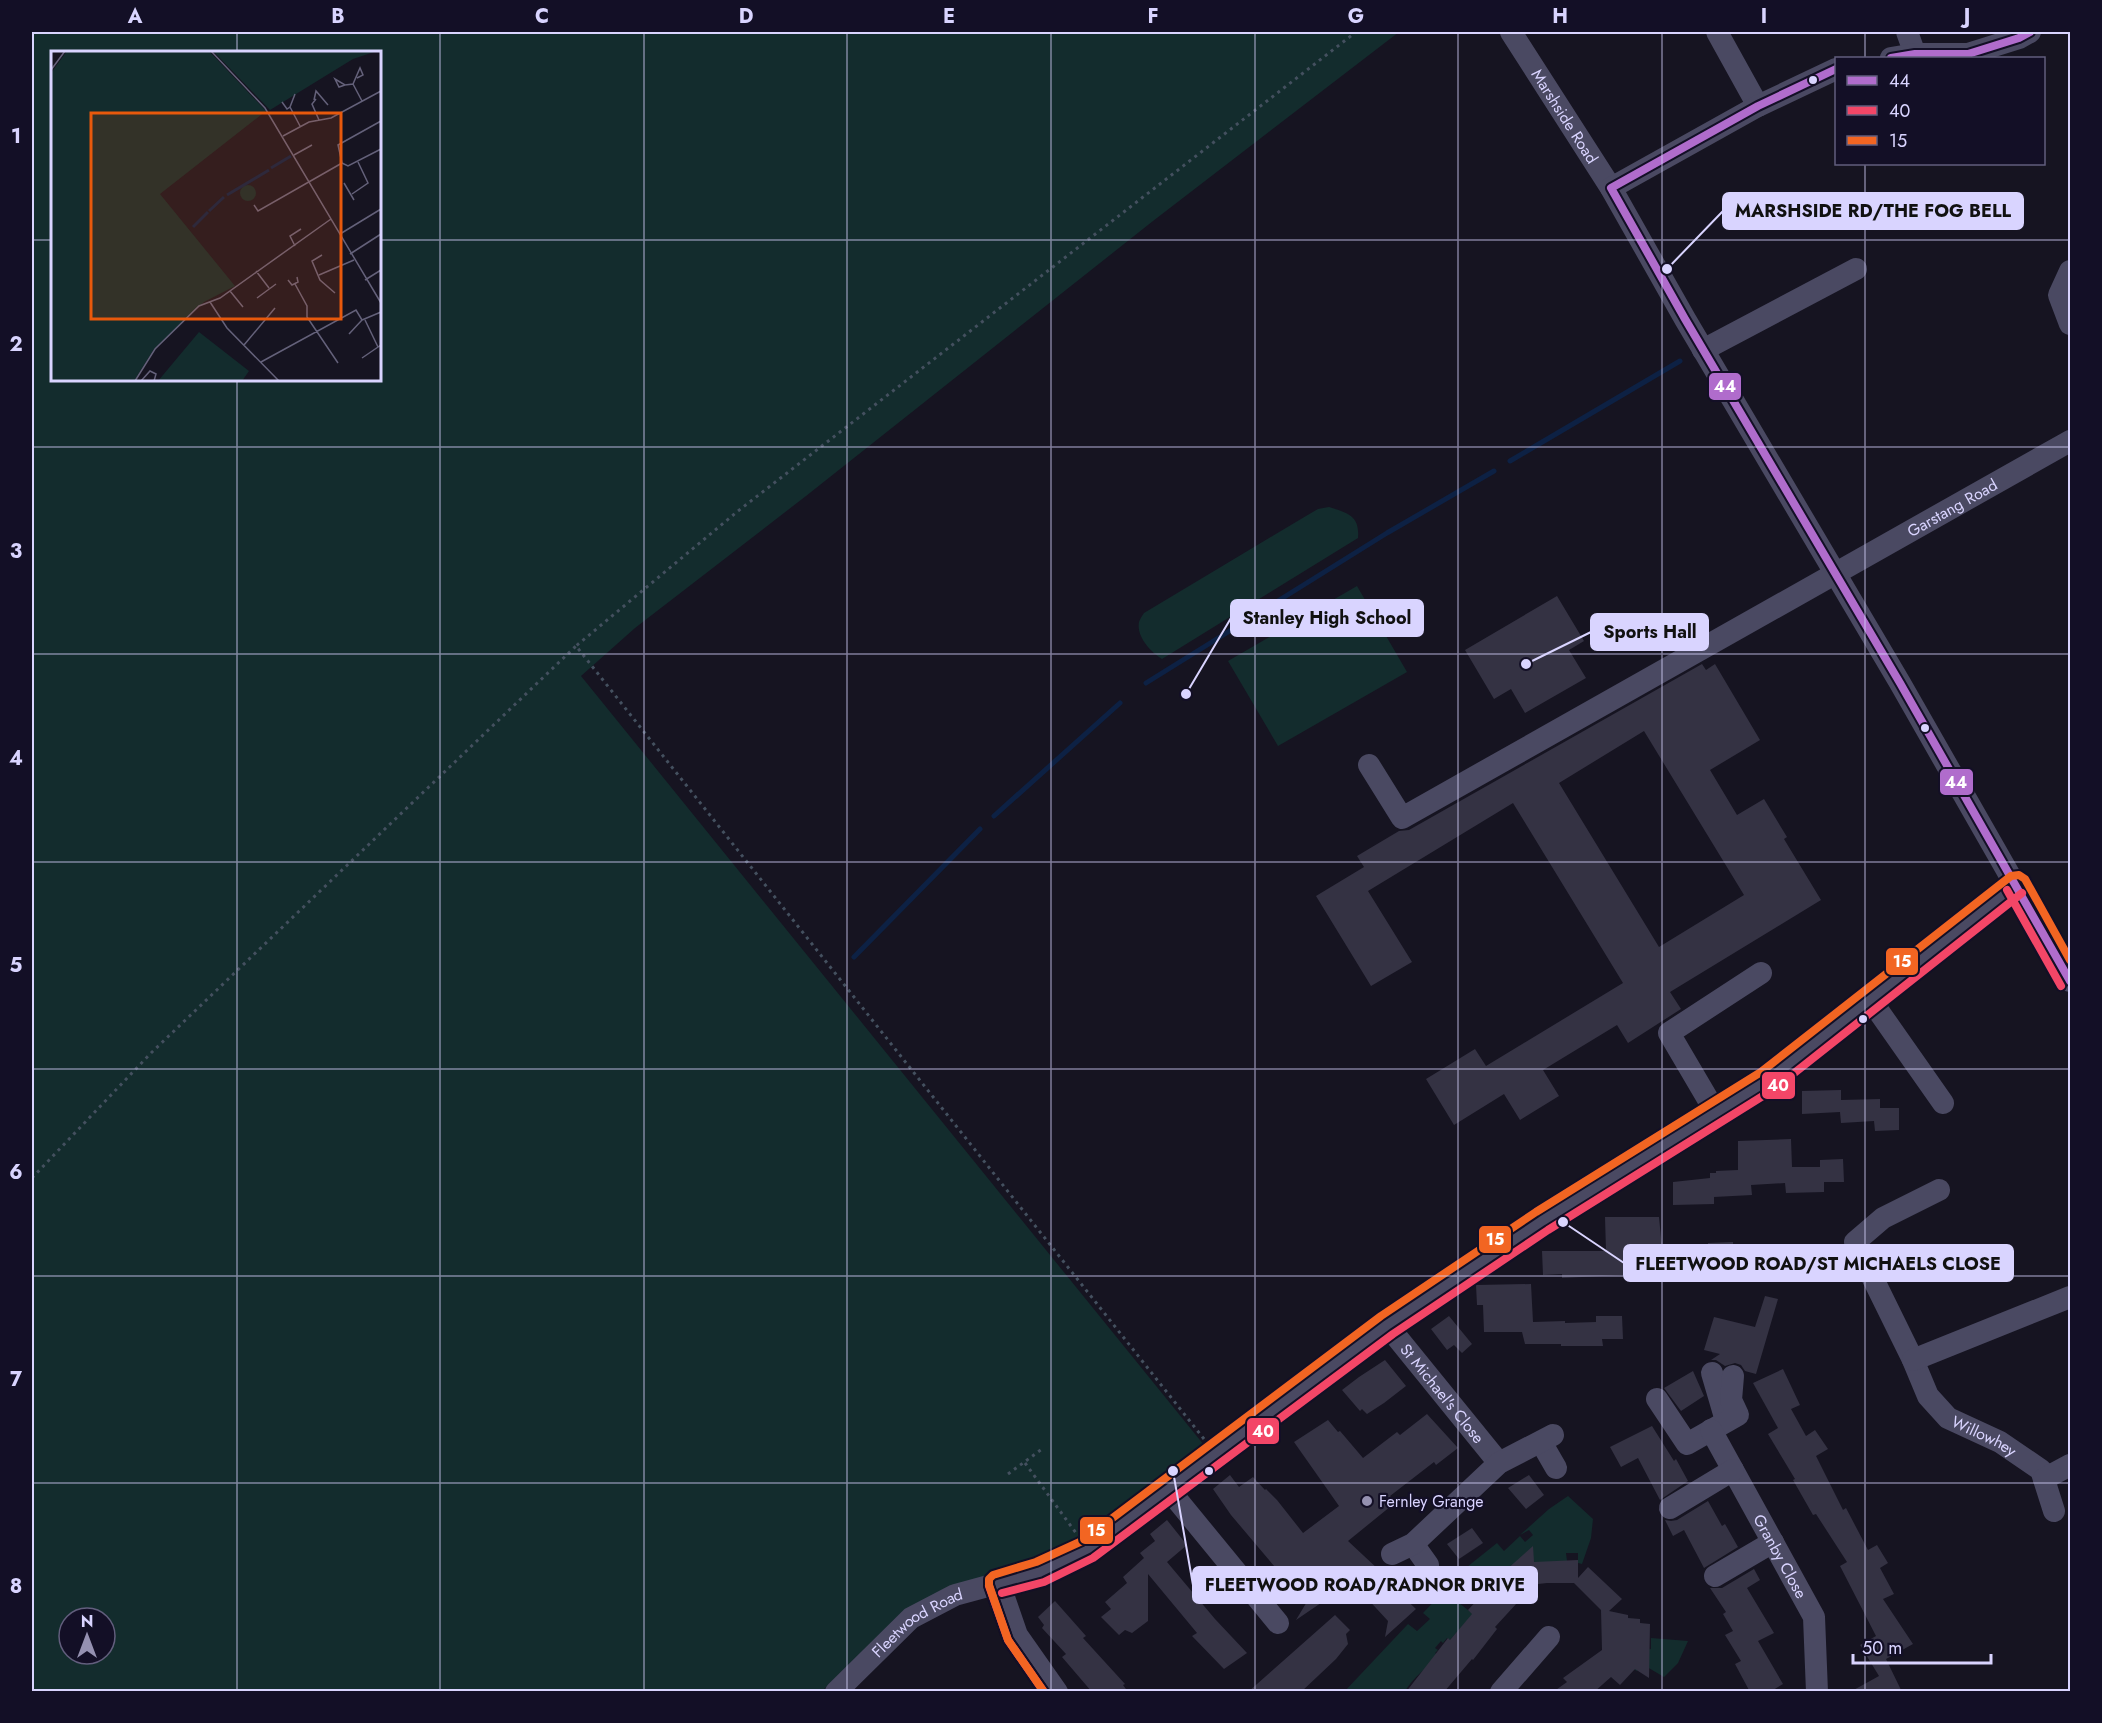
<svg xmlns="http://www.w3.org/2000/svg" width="2102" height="1723" font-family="Jost,sans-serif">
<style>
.green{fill:#132c2d;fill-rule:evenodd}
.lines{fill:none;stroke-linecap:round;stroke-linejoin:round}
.stream{stroke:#0d2144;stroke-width:5}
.building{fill:#343243;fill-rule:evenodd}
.path{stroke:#44505f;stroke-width:3;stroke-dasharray:3 4.5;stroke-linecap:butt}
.minor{stroke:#4a4962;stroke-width:22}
.bus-1-casing{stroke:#130f26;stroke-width:12}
.bus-2-casing{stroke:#130f26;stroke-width:12}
.bus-3-casing{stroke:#130f26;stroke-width:12}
.bus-1{stroke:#b06ccc;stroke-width:8}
.bus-2{stroke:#f34667;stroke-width:8}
.bus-3{stroke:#f26522;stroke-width:8}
.grid{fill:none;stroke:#d9d4ff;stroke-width:1.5;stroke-opacity:0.55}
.bus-dot{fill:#d9d4ff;stroke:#130f26;stroke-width:2}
.poi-dot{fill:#9591b1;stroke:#130f26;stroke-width:2}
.labels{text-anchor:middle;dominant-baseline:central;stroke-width:4.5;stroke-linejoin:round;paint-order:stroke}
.street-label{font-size:16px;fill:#d9d4ff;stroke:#130f26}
.poi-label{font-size:16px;fill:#d9d4ff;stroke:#130f26;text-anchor:start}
.inset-river{fill:none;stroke:#0d2144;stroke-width:3}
.inset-road{fill:none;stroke:#64617a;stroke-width:1.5}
.view{fill:#e8590c;fill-opacity:0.15;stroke:#e8590c;stroke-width:3}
.inset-edge{fill:none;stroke:#d9d4ff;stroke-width:3}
.leader{fill:none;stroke:#d9d4ff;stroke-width:2}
.callout-dot{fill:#d9d4ff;stroke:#130f26;stroke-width:2}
.callout{fill:#d9d4ff;stroke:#d9d4ff;stroke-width:2}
.callout-label{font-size:18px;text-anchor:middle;font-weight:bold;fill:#111}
.line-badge{stroke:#130f26;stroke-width:2}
.badge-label{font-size:16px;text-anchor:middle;font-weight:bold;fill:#fff}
.neatline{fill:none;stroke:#d9d4ff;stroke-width:2}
.grid-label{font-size:20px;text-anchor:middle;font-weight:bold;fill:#d9d4ff}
</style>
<rect width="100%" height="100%" fill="#161421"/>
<!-- green -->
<path class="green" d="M32,32H1399L1153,221L806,496L635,628L581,676L1208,1450L1084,1540L1033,1564L903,1611L822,1691L32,1692ZM52,52H380V380H52ZM69,1618H105V1654H69Z
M1329,507C1348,513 1360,516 1358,538L1162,659C1152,653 1136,637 1139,622C1140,619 1142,616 1144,613L1306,516L1318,509Z
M1357,586L1407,672L1278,746L1228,661Z
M1568,1496L1593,1519L1591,1538L1582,1564L1578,1563V1553H1566L1567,1561L1512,1565L1506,1571L1510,1575L1484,1599L1480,1596L1475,1600L1452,1579L1497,1543L1504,1551L1520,1536L1525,1542L1533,1535L1529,1530L1520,1535L1549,1509Z
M1444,1591L1473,1614L1450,1640L1447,1638L1443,1643L1441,1641L1435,1648L1438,1650L1435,1653L1439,1656C1427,1667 1413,1678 1405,1691L1344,1692L1408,1624L1417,1631L1430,1619L1423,1613Z
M1651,1638L1688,1641L1678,1663L1664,1677L1642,1664L1637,1671L1606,1654L1651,1649Z"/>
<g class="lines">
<!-- stream -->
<path class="stream" d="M1510,461L1680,361
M1146,683L1387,533L1494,471
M994,816L1120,703
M854,957L980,829"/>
</g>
<!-- building -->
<path class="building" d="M1557,596L1584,641L1569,650L1586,678L1525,713L1511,689L1494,699L1465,650Z
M1702,664L1706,670L1715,664L1760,740L1710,770L1737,815L1764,799L1787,837L1784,839L1821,900L1670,992L1681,1009L1628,1043L1617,1025L1543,1070L1559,1096L1520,1120L1504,1094L1454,1125L1426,1079L1475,1049L1486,1066L1623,983L1513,803L1368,891L1412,962L1371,986L1316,896L1364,867L1357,856L1399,831L1409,830ZM1644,731L1744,895L1659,947L1559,783Z
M1841,1090V1100L1880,1099V1108H1899V1130L1875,1131L1874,1121L1841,1123L1840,1112L1802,1114V1091Z
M1791,1139L1792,1167H1820V1160L1843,1159L1844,1182H1824V1192L1786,1193L1785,1183L1751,1185L1752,1195L1714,1197V1204L1673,1205V1182L1710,1178V1173H1716V1171L1738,1170V1141Z
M1605,1217H1659L1662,1248H1708V1243L1733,1242L1734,1263H1715L1716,1274L1659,1276L1658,1265L1624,1266L1623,1275L1562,1278V1274L1543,1275L1542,1251H1606Z
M1531,1284L1533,1322L1565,1321V1323L1596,1322V1316H1622L1623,1339H1602L1603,1346H1561V1344H1525L1522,1332H1484L1483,1305H1477L1476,1285Z
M1765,1296L1778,1299L1756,1374L1745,1371L1741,1365L1735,1363L1725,1366L1716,1360H1711L1720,1354L1704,1350L1714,1317L1755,1327Z
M1449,1316L1472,1344L1462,1353L1454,1345L1447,1350L1431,1329Z
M1385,1360L1406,1386L1384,1403L1367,1414L1362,1409L1360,1411L1342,1390L1359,1377Z
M1783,1369L1800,1405L1791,1409L1806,1436L1815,1430L1828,1449L1816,1456L1843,1510L1846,1508L1868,1550L1877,1545L1888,1563L1880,1568L1894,1594L1883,1599L1913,1644L1886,1659L1902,1692H1850L1879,1676L1860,1645L1876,1636L1840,1566L1847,1562L1816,1514L1813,1515L1793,1480L1795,1479L1768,1434L1778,1428L1753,1383Z
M1693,1371L1704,1396L1681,1411L1664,1388Z
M1427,1414L1458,1448L1436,1465L1434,1462L1390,1496L1396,1502L1348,1541L1394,1584L1392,1586L1416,1609L1385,1637L1388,1621L1352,1582L1338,1593L1337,1592L1296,1620L1311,1595L1291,1576L1288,1579L1282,1572L1280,1573L1231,1515L1213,1489L1230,1475L1239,1487L1253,1477L1265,1490L1266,1489L1277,1500L1303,1533L1339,1506L1294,1442L1328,1420L1338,1432L1340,1431L1363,1458L1397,1432L1400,1435Z
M1652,1426L1674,1461L1676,1459L1688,1481L1660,1500L1638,1458L1621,1467L1610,1447Z
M1529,1475L1544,1495L1526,1509L1508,1488Z
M1708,1501L1722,1526L1725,1524L1738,1547L1704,1568L1684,1530L1673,1536L1665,1520L1671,1521L1677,1520Z
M1167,1520L1187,1545L1167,1562L1215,1619L1247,1653L1224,1669L1192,1636L1197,1633L1148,1574V1621L1132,1633L1125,1630L1119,1635L1101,1617L1111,1609L1105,1602L1127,1583L1123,1577L1144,1558L1140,1553L1155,1541L1150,1534Z
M1472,1528L1483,1543L1459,1559L1447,1544Z
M1533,1546L1534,1562L1578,1560V1578L1588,1567L1622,1599L1609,1611L1628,1615V1618L1640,1619V1623L1650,1624L1649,1678L1635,1669L1620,1685L1611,1677L1594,1692H1553L1567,1682L1563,1678L1602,1650L1601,1610L1574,1583H1547L1538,1584L1517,1603L1495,1627L1497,1629L1473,1660L1472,1659L1444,1692H1406L1448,1638L1450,1640L1472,1614L1468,1610L1481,1596L1484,1599L1511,1576L1505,1571Z
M1754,1569L1760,1580L1747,1588L1774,1633L1758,1641L1783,1684L1770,1692H1750L1735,1664L1741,1661L1725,1635L1733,1631L1723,1614L1726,1612L1710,1588H1722Z
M1055,1601L1086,1636L1083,1638L1125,1684L1123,1685L1128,1692H1092L1062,1657L1066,1654L1042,1628L1044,1625L1038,1617Z
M1335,1615L1350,1630L1346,1634L1348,1644L1336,1659L1301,1692H1248Z"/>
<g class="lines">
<!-- path -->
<path class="path" d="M32,1178L151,1053L576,646
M1204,1439L576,646L738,511L1356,32
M1025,1463L1076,1533
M1008,1474L1042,1449"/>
<!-- minor -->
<g class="minor">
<path id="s1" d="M1511,32L1611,188L1685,319L1900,683L2070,981"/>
<path d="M1717,32L1758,106"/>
<path d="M1907,32L1915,54"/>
<path d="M1891,58L1915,54H1968L2019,38L2030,32"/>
<path d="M1611,188L1758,106L1836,69"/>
<path d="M2070,271L2059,295L2070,324"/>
<path d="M1703,350L1856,269"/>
<path id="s2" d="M1369,765L1402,818L2070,441"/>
<path d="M1870,999L1943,1103"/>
<path d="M1716,1113L1669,1033L1761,973"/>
<path id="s3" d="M1939,1190L1883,1218L1855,1242L1913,1360L1928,1396L1948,1418L2000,1442L2041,1470L2054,1511"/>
<path id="s4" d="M1387,1325L1499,1463"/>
<path d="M1913,1360L2070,1297"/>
<path d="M1712,1373L1724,1414"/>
<path d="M1657,1399L1687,1444L1738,1415L1731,1400L1733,1376"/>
<path id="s5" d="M1711,1430L1814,1617L1817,1692"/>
<path d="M1541,1442L1556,1468"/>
<path d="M2044,1479L2070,1465"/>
<path d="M1169,1490L1278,1623"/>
<path d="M1670,1508L1733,1470"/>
<path d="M1413,1544L1428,1565"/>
<path d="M1392,1554L1413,1544L1499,1463L1553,1435"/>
<path d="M1715,1576L1773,1542"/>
<path d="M999,1583L1017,1635L1057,1692"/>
<path id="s6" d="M836,1692L911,1618L955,1595L1040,1572L1087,1550L1216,1455L1387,1325L1542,1221L1767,1081L1968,921L2016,885"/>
<path d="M1501,1692L1549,1637"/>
</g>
<!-- bus-1 casing -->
<g class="bus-1-casing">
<path id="bus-1" d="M1891,58L1915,54H1968L2019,38L2030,32
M1611,188L1685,319L1900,683L2070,981
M1611,188L1758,106L1836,69"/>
</g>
<!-- bus-2 casing -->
<g class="bus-2-casing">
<path id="bus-2" d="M2007,890L2061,986
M989,1586L1008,1640L1044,1692
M1002,1593L1044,1582L1093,1558L1393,1334L1548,1230L1774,1089L2022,893"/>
</g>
<!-- bus-3 casing -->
<g class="bus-3-casing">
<path id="bus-3" d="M1044,1692L1008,1640L989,1585V1579L993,1575L1036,1562L1082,1541L1381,1316L1536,1212L1761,1072L2011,876L2019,875L2025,879L2070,960"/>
</g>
<!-- bus-1 -->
<use href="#bus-1" class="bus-1"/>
<!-- bus-2 -->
<use href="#bus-2" class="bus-2"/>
<!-- bus-3 -->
<use href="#bus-3" class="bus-3"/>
</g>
<!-- grid -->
<path class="grid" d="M237,32V52M440,32V1692M644,32V1692M847,32V1692M1051,32V1692M1255,32V1692M1458,32V1692M1662,32V1692M1865,32V58M1865,164V1692M32,240H52M380,240H2070M237,380V1692M32,447H2070M32,654H2070M32,862H2070M32,1069H2070M32,1276H2070M32,1483H2070"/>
<!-- markers -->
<g class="bus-dot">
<circle cx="1813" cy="80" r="5"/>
<circle cx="1925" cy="728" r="5"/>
<circle cx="1863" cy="1019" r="5"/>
<circle cx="1209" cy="1471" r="5"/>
</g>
<circle class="poi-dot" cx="1367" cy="1501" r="6"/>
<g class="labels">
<!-- street labels -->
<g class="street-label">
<text stroke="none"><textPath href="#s1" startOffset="100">Marshside Road</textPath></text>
<text stroke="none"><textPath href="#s2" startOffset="694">Garstang Road</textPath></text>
<text stroke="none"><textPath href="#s4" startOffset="88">St Michael's Close</textPath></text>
<text stroke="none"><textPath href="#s3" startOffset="340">Willowhey</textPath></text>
<text stroke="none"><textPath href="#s5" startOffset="144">Granby Close</textPath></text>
<text stroke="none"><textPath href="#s6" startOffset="108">Fleetwood Road</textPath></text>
</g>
<!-- poi labels -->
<g class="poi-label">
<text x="1379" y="1501">Fernley Grange</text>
</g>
</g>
<!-- overview -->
<g transform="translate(51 51)">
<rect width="330" height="330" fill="#161421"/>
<path d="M16,0H158L215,60L109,143L184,235L153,251L103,298L83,330H0V22ZM162,0H326L302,8L219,59ZM189 142a8 8 0 1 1 16 0a8 8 0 1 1-16 0ZM148,281L198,320L191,330H107Z" fill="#132c2d"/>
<path class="inset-river" d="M220,117L240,105M176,144L218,119M158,160L173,146M142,176L157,161"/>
<path class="inset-road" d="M160,0L214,57L330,252M0,19L14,0M302,33L311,50M294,34L288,36L284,28L294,34L302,33L309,17L312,24L306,27M265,48L261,53L268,69M263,49L265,40L277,54M231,51L236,58L239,56L244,43M239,56L249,75M232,85L258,71L280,67L330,40M243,104L261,94M291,112L297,115L330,98M293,132L303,149M301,143L317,132L307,111M203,154L207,160L291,112L287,94L330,70M289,183L330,158M244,195L239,185L250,178M299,203L330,183M271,204L261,210L269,229L284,242M205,220L218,237M268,224L303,209M237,229L241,234L247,231L246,226M314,229L330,219M244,233L256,255V266L287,312M179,240L192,256M206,247L225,233M159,251L176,277L228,330M314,269L327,296M298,283L311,269M193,294L224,257M311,307L330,294M210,311L305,259L311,269L330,261M84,330L104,298L148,255L169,247L280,168M90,330L99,320L105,323L103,330"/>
<path class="view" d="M40,62H290V268H40Z"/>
<rect width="330" height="330" class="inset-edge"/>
</g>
<!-- callouts -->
<path class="leader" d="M1667 269L1723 211M1186 694L1231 618M1526 664L1591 632M1563 1222L1624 1263M1173 1471L1193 1585"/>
<g class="callout-dot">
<circle cx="1667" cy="269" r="6"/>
<circle cx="1186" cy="694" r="6"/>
<circle cx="1526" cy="664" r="6"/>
<circle cx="1563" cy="1222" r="6"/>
<circle cx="1173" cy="1471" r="6"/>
</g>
<g class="callout">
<rect x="1723" y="193" width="300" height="36" rx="6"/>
<rect x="1231" y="600" width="192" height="36" rx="6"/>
<rect x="1591" y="614" width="117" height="36" rx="6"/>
<rect x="1624" y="1245" width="389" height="36" rx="6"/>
<rect x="1193" y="1567" width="344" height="36" rx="6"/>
</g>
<g class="callout-label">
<text x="1873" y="217">MARSHSIDE RD/THE FOG BELL</text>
<text x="1327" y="624">Stanley High School</text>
<text x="1650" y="638">Sports Hall</text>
<text x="1818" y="1270">FLEETWOOD ROAD/ST MICHAELS CLOSE</text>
<text x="1365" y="1591">FLEETWOOD ROAD/RADNOR DRIVE</text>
</g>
<g class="line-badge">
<rect x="1708" y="372" width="34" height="29" rx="6" fill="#b06ccc"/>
<rect x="1939" y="768" width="35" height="28" rx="6" fill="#b06ccc"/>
<rect x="1885" y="947" width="34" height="29" rx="6" fill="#f26522"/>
<rect x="1761" y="1071" width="35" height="29" rx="6" fill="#f34667"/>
<rect x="1478" y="1225" width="34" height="29" rx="6" fill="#f26522"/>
<rect x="1246" y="1417" width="34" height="28" rx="6" fill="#f34667"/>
<rect x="1079" y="1516" width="35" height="29" rx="6" fill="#f26522"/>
</g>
<g class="badge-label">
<text x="1725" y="392">44</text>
<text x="1956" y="788">44</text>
<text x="1902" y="967">15</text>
<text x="1778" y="1091">40</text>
<text x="1495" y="1245">15</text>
<text x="1263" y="1437">40</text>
<text x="1096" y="1536">15</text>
</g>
<!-- border -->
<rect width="2102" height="1723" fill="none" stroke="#130f26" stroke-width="66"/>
<!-- legend -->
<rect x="1835" y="57" width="210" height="108" fill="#130f26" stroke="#625e7d" stroke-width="1.5"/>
<rect x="1847" y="76" width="30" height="9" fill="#b06ccc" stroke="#625e7d" stroke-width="1.5"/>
<text x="1889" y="87" font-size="18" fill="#d9d4ff">44</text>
<rect x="1847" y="106" width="30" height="9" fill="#f34667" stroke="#625e7d" stroke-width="1.5"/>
<text x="1889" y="117" font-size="18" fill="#d9d4ff">40</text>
<rect x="1847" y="136" width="30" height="9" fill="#f26522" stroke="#625e7d" stroke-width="1.5"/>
<text x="1889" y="147" font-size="18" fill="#d9d4ff">15</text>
<!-- north arrow -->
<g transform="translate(87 1636)"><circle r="28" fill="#130f26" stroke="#625e7d" stroke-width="1.5"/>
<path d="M0-4.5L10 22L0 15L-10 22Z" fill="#9591b1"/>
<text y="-9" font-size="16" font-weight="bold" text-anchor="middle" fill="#d9d4ff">N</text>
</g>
<!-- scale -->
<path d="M1853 1654v9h138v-9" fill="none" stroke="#d9d4ff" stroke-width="3"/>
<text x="1862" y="1654" font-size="18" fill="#d9d4ff" stroke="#130f26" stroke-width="4.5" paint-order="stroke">50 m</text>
<rect x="33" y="33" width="2036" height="1657" class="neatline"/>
<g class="grid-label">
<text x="135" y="23">A</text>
<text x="338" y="23">B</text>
<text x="542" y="23">C</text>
<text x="746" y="23">D</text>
<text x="949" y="23">E</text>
<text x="1153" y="23">F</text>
<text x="1356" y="23">G</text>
<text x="1560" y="23">H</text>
<text x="1764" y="23">I</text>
<text x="1967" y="23">J</text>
<text x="16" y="143">1</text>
<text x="16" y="351">2</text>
<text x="16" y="558">3</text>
<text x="16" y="765">4</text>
<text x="16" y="972">5</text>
<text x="16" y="1179">6</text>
<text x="16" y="1386">7</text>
<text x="16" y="1593">8</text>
</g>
</svg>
